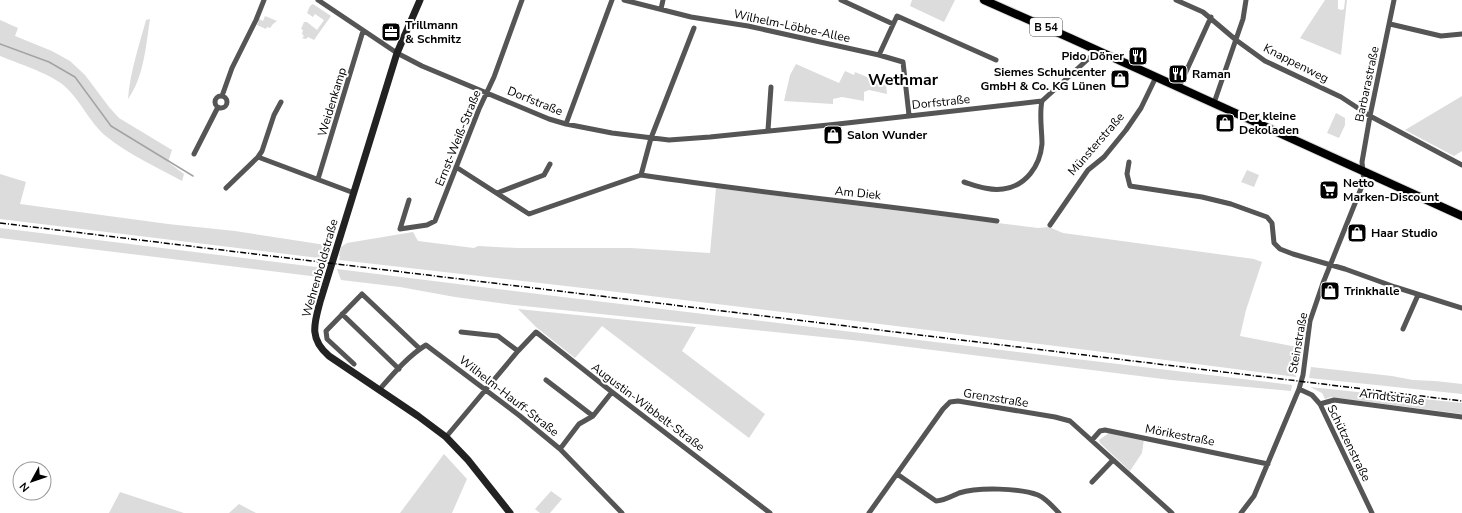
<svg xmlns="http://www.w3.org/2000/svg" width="1462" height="513" font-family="'Nunito Sans',sans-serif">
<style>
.green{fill:#dcdcdc}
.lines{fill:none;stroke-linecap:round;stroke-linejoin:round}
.stream{stroke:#a3a3a3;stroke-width:1.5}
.primary-casing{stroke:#dbdbdb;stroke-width:10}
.street{stroke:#555;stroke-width:5}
.secondary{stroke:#222;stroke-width:7}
.primary{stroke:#000;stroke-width:8}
.rail{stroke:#000;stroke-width:1.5;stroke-dasharray:6 2 1 2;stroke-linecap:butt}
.labels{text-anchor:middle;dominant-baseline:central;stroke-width:4;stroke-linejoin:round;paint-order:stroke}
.shield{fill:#fff;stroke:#4c4c4c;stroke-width:1}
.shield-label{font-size:11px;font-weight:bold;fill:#000}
.poi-label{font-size:12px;font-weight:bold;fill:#000;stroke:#fff;text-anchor:start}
.street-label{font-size:12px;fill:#000;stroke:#fff}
.district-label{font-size:16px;font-weight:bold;fill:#000;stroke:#fff}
</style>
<rect width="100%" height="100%" fill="#fff"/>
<!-- green -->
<path class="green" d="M912,0H955L944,22L910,6Z
M1325,0H1338V9L1342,10L1344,9L1345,0H1347L1341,55L1300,38Z
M313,4L331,16L314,40L308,37L306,39L302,38L304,36L302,34L303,30L301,29L304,22H307L317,30L324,20L315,14L313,17L307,13L310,6Z
M265,16L277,21L273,24L270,28L267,27L266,29L257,25L259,19L263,21Z
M150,19C146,45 144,77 128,99C130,72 139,46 146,20Z
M0,20L18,28L15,36L52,51L70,61L85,75L109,107L119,118L172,150L168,162L184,174L182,181C158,168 128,154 107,137C89,123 80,98 62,84C48,73 17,63 0,56Z
M796,64L839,83L845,71L854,75L855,72L886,85L887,94L869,90L864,92V101L842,97L833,99V104L784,101L790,75Z
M1462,96V151L1454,156L1405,130Z
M1336,113L1345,118V125L1339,138L1327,133Z
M1247,170L1259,175L1254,187L1241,182Z
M0,174L26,182L20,204L168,224L235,231L332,246L327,259L0,219Z
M716,188L1038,228L1049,227L1063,233L1254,259L1262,262L1246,310L1240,336L1297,347L1296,377C977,335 659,296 339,260L340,256H339L341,247L347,243L413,232L418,241L474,248L478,246L517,248H631L710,253Z
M0,228L324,268L319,277L0,238Z
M337,269L571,298L1292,385L1291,391L1171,380L861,341L514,305L455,297L400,287L341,280Z
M518,309L696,327L682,351L765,414L749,438L602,326L575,358L536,327Z
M1311,367L1392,376L1413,380L1435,381L1462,384V394L1309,378Z
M1310,387L1462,403V414L1331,397L1325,399L1322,393Z
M1109,433H1117L1144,439L1142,453L1130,471L1100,443L1099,440Z
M444,454L467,479L452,513H400Z
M551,491L562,499L550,513H540L535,509Z
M120,492L184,513H109Z
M239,504L256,513H229Z"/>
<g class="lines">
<!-- stream -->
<path class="stream" d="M0,44L49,62L75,77L111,126L193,176"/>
<!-- primary casing -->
<g class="primary-casing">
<path id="primary" d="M984,0L1070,38L1462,216"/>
</g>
<!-- street -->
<path class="street" d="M318,0L397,53L422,66L549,119L566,124L612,133L669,140L710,137L838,124L1042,101L1098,50
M624,0L691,17L748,26L879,55L903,62L909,115
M841,0L893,24
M1176,0L1203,12L1236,40L1265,61L1341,97L1370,116L1462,165
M661,9L663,0
M1390,24L1441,36L1462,34
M694,28L651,138L641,175C759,193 878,204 997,221
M879,55L897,16L996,60
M1179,87L1211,17
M215 102a6 6 0 1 1 12 0a6 6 0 1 1-12 0Z
M222,96L232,68L256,20L264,0
M1214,103L1243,19L1246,0
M566,124L612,0
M768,130L771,87
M194,154L218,107
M258,157L354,193
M1129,162L1127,174L1130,186L1202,197L1231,204L1267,217L1272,223L1274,243L1280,249L1293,254L1345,269L1395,287L1462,308
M456,167L529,214L641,175
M318,179L363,31
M964,182C977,186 990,191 1003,189C1026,186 1040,166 1042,144C1042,130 1039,114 1042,101
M226,188L258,157L262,151L274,115L281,102
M497,193L544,175L550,164
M409,200L400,229L427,225L435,221L479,109L494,77L522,0
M1050,225L1088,170L1104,157L1126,130L1141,108L1156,77
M342,314L399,369
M1403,329L1418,295
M461,332L498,336L518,351
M354,364L327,339L326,331L362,294L420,349
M546,380L593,416
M1299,389L1312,395L1320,404L1372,513
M379,390C393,374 408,356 426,345L520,416L560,449L622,513
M1320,404L1334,400L1462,417
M446,437L518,351L536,332L612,392L770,513
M1092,440L1100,431L1105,430L1268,464
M560,449L579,424L593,416L612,392
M897,474L936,501C944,501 952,496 959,493C978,487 1020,488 1038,495C1047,499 1053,507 1059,513
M1092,482L1113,460
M869,513L943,409L950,402L958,401L1055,417L1070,421L1172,513
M1241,513L1254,496L1299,389L1303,375L1310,321L1323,283L1364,181L1362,162L1370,116L1394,0"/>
<!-- secondary -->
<path class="secondary" d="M420,0L397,53L320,302C314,324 309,339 329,356L418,416L446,437L468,460L510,513"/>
<!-- primary -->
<use href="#primary" class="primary"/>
<!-- rail -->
<path class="rail" d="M0,223L1462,401"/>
</g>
<!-- icons -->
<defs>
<g id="office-square" transform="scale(1)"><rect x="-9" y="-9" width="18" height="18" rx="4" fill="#000" stroke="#fff"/><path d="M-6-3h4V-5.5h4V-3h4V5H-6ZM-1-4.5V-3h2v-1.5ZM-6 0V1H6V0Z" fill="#fff"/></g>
<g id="restaurant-square" transform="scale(1)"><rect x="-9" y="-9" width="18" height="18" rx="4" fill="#000" stroke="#fff"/><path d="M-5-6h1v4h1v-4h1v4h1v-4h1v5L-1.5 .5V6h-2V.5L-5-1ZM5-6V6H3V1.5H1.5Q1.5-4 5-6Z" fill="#fff"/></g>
<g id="shop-square" transform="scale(1)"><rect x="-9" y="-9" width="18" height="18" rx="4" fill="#000" stroke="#fff"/><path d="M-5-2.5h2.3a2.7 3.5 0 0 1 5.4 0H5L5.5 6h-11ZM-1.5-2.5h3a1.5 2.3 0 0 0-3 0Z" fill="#fff"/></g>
<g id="supermarket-square" transform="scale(1)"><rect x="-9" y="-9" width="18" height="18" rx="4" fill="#000" stroke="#fff"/><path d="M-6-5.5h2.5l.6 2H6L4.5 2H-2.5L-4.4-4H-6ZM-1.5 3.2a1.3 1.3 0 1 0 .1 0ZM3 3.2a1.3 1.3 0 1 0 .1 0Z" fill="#fff"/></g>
</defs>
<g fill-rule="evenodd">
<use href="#office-square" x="391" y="32"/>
<use href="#restaurant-square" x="1138" y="56"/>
<use href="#restaurant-square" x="1178" y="74"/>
<use href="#shop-square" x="1120" y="79"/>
<use href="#shop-square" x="1225" y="123"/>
<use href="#shop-square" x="833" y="135"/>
<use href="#supermarket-square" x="1329" y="190"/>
<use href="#shop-square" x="1357" y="233"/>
<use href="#shop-square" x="1330" y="291"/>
</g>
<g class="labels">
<!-- shield labels -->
<rect class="shield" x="1030" y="18" width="32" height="18" rx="3"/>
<g class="shield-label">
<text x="1046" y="27">B 54</text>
</g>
<!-- poi labels -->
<g class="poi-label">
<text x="405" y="25">Trillmann<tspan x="405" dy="14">&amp; Schmitz</tspan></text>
<text x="1124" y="56" text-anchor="end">Pido Döner</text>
<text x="1106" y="72" text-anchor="end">Siemes Schuhcenter<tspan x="1106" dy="14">GmbH &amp; Co. KG Lünen</tspan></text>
<text x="1192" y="74">Raman</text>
<text x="1239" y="116">Der kleine<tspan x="1239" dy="14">Dekoladen</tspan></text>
<text x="847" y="135">Salon Wunder</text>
<text x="1343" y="183">Netto<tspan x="1343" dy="14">Marken-Discount</tspan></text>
<text x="1371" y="233">Haar Studio</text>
<text x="1344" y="291">Trinkhalle</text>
</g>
<!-- street labels -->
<g class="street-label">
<text transform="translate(792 26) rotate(12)">Wilhelm-Löbbe-Allee</text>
<text transform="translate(1296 63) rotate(27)">Knappenweg</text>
<text transform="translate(1367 84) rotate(-78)">Barbarastraße</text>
<text transform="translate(535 101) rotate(22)">Dorfstraße</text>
<text transform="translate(332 102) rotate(-73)">Weidenkamp</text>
<text transform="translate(941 102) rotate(-6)">Dorfstraße</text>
<text transform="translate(458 138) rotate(-68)">Ernst-Weiß-Straße</text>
<text transform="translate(1096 144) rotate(-49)">Münsterstraße</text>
<text transform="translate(858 193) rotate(6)">Am Diek</text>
<text transform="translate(320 268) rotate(-74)">Wehrenboldstraße</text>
<text transform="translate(1298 343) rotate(-80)">Steinstraße</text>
<text transform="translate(509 396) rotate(38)">Wilhelm-Hauff-Straße</text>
<text transform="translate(1392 397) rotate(7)">Arndtstraße</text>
<text transform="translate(996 398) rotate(9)">Grenzstraße</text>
<text transform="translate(648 407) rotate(37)">Augustin-Wibbelt-Straße</text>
<text transform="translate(1180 435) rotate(11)">Mörikestraße</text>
<text transform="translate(1349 443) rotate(64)">Schützenstraße</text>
</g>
<!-- district labels -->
<g class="district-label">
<text x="903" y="80">Wethmar</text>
</g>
</g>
<!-- north arrow -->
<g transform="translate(32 481) rotate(230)"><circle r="19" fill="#ffffff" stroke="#999999"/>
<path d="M0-3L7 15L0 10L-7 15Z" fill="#000000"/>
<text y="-6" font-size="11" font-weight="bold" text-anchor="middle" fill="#000000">N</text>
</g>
</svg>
